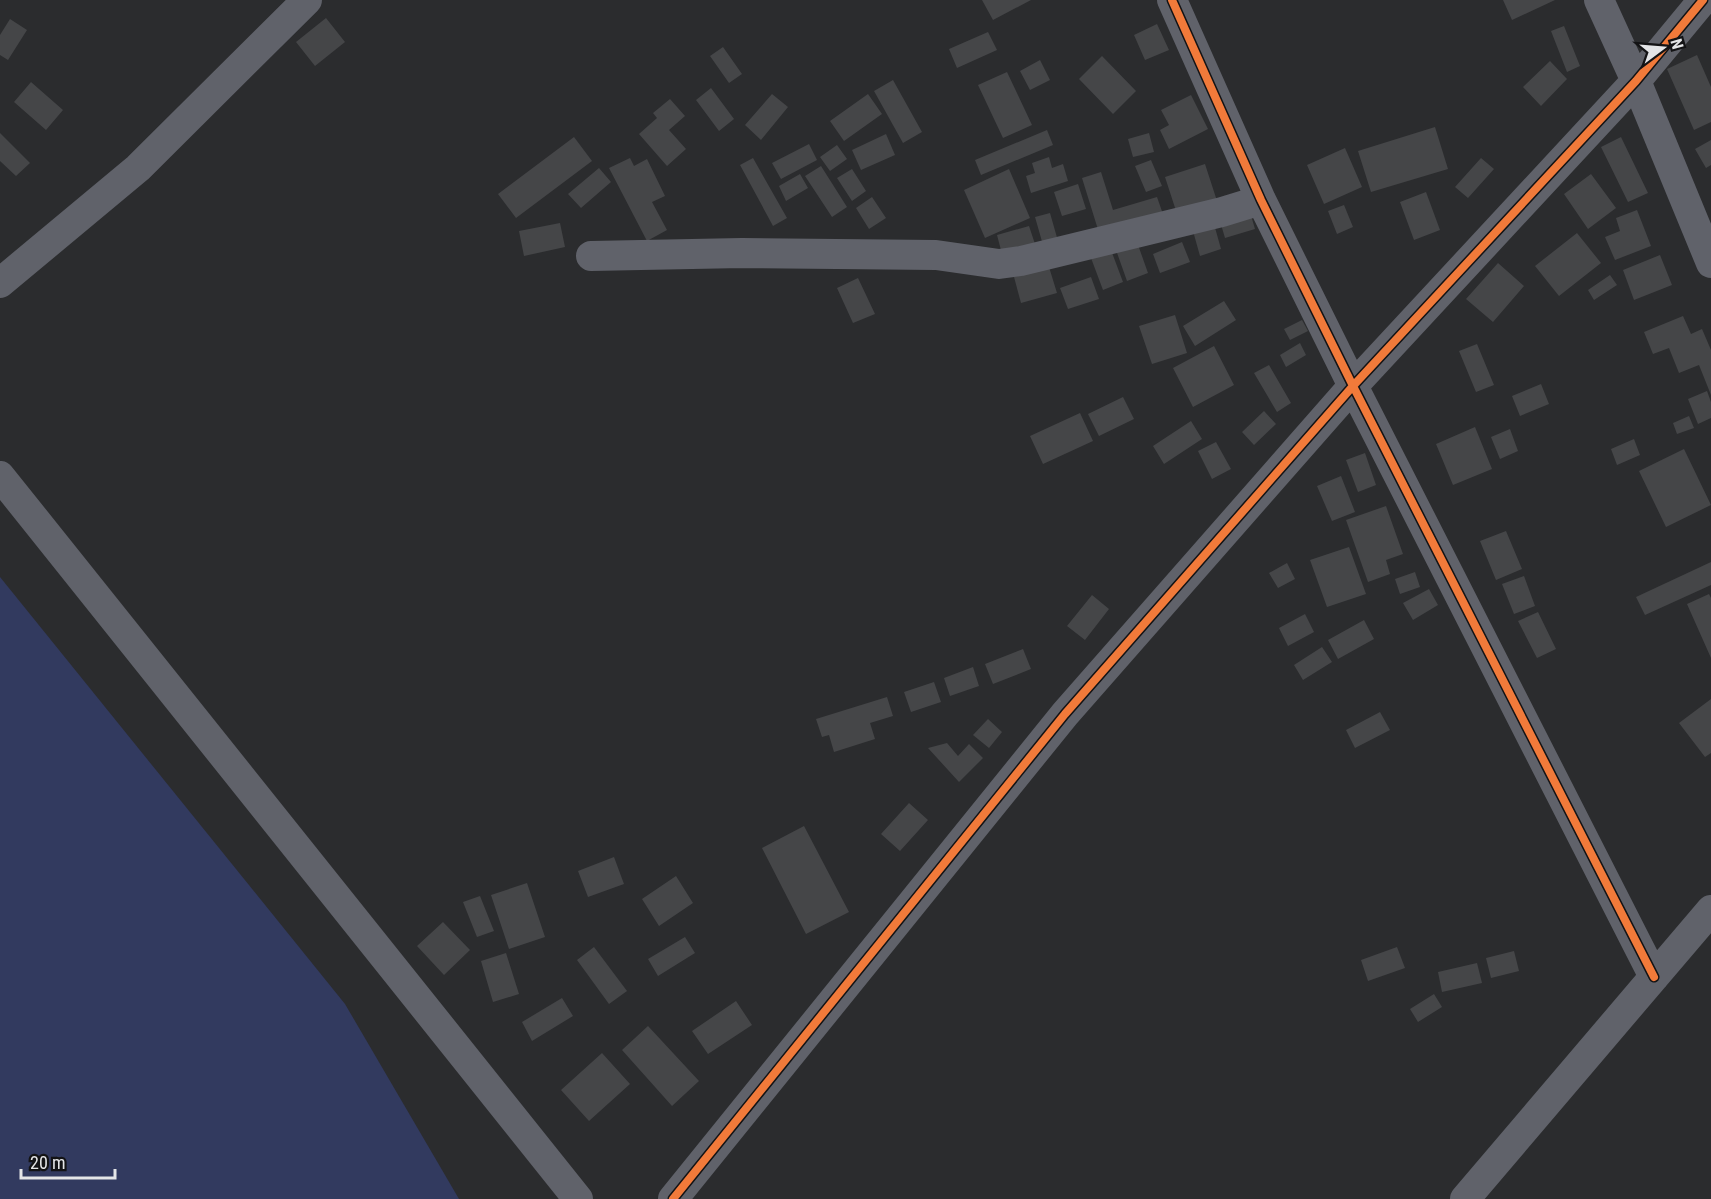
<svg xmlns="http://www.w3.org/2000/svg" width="1711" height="1199" font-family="'Roboto Condensed',sans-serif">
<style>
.green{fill:#323a5f}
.building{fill:#454648}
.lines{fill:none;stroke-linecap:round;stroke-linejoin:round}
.minor{stroke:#60626a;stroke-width:30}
.cycleway-casing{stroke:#131315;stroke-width:11}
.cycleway{stroke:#f17a3a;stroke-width:8}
</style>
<rect width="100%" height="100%" fill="#2b2c2e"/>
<!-- green -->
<path class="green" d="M0,577L345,1004L459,1199H0Z"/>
<!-- building -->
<path class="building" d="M982,0H1031L993,20Z
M1503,0H1555L1512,20Z
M326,18L345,42L315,66L296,42Z
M10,19L27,30L8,60L0,55V35Z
M1157,24L1169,50L1145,60L1134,35Z
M1564,26L1580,66L1567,72L1551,31Z
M988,32L997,50L957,68L949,49Z
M723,47L742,74L729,83L710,56Z
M1697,55L1711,87V122L1694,130L1667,69Z
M1102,56L1136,91L1113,114L1079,79Z
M1040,60L1050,80L1030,90L1020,71Z
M1550,61L1567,79L1541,106L1523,87Z
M1007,72L1032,125L1003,138L978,85Z
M893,80L922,132L903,143L874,91Z
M31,82L63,110L46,130L14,102Z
M711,88L734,119L719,131L696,100Z
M772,94L788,107L761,140L745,125Z
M868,94L882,114L844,141L830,121Z
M1191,95L1208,129L1169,149L1160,130L1169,125L1161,110Z
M670,99L685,116L669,130L686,149L667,166L639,134L657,118L653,113Z
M1435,127L1448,169L1371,192L1358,151Z
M1047,130L1053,145L981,175L975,160Z
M0,133L30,163L16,176L0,161Z
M1149,133L1154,152L1133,157L1128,139Z
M886,134L895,155L861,170L852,150Z
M574,137L592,161L516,218L498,194Z
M1621,137L1648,193L1628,202L1601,147Z
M1711,140V165L1706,168L1695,149Z
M809,144L817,160L781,179L772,163Z
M837,145L847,159L830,171L820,157Z
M1345,148L1362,187L1324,204L1307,165Z
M1049,157L1052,168L1063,164L1068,181L1031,193L1026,176L1035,173L1032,163Z
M630,158L634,166L647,159L665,196L652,202L667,230L647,241L609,168Z
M753,158L787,218L773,226L740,165Z
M1481,158L1494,169L1468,198L1455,187Z
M1151,160L1162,186L1146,192L1135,166Z
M1205,164L1218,204L1178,217L1165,177Z
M821,166L847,207L832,217L805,176Z
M599,168L611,182L581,208L568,194Z
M852,169L866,191L852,201L837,178Z
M1009,169L1030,218L985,238L964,190Z
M1101,172L1113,210L1157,197L1164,217L1100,236L1082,178Z
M800,174L808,188L786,201L779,186Z
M1591,174L1616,208L1588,229L1564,194Z
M1078,184L1086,209L1062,216L1054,192Z
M1426,192L1440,230L1414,240L1400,202Z
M872,197L886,218L869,229L856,208Z
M1344,205L1353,227L1337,234L1328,211Z
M1637,210L1651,246L1615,260L1605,237L1620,231L1616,218Z
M1250,212L1255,229L1225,238L1220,221Z
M1050,213L1058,241L1043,245L1035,217Z
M560,223L565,247L524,256L519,231Z
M1214,224L1221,249L1200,256L1193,231Z
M1029,226L1035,244L1002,254L997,235Z
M1577,233L1601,263L1559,296L1535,266Z
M1137,242L1148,273L1127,281L1116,250Z
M1182,242L1190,262L1160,273L1153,254Z
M1111,250L1123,282L1103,290L1091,258Z
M1660,255L1672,285L1634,300L1623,270Z
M1498,263L1524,286L1493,322L1466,299Z
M1049,267L1057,293L1021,303L1014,277Z
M1610,275L1617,285L1594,300L1588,290Z
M1091,277L1099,299L1068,309L1060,288Z
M858,278L875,314L853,323L837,288Z
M1224,301L1236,320L1195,346L1183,326Z
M1175,315L1187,353L1152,364L1139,326Z
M1683,316L1691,334L1702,329L1711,350V395L1699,365L1679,373L1669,348L1653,354L1644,332Z
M1302,320L1308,331L1290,340L1284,329Z
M1300,343L1306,355L1286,367L1280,355Z
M1477,344L1494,385L1476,392L1459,351Z
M1214,346L1234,385L1193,407L1173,368Z
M1269,365L1291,403L1277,412L1254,373Z
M1541,384L1549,404L1520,416L1512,396Z
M1707,391L1711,402V418L1698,424L1688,399Z
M1123,397L1134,419L1099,436L1088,414Z
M1264,411L1276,424L1254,445L1242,432Z
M1080,413L1093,441L1043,464L1030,436Z
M1689,416L1694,428L1677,434L1673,423Z
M1191,421L1202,439L1164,464L1153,446Z
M1475,427L1492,469L1453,485L1436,444Z
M1510,429L1518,451L1500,459L1491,437Z
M1634,439L1640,455L1617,465L1611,449Z
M1216,442L1231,469L1212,479L1198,451Z
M1684,449L1711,505L1666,527L1639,471Z
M1365,453L1376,485L1358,492L1346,460Z
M1341,476L1355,512L1332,521L1317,486Z
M1386,506L1403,554L1386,560L1390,574L1368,582L1346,520Z
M1506,531L1522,569L1496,580L1480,541Z
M1349,547L1366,594L1327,607L1310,560Z
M1711,562V585L1645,615L1636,597Z
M1287,563L1295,579L1278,588L1269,573Z
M1415,572L1420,587L1400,594L1395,579Z
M1524,576L1535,606L1514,614L1502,584Z
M1429,589L1438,605L1413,620L1403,603Z
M1709,594L1711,598V658L1687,604Z
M1092,595L1109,609L1085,640L1067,626Z
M1538,612L1556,649L1537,658L1518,621Z
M1305,614L1314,632L1288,646L1279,628Z
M1364,620L1374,639L1338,659L1328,640Z
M1322,647L1332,662L1303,680L1294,665Z
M1023,649L1031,669L993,684L985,664Z
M973,667L979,686L950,696L944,678Z
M934,682L941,702L911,712L904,692Z
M887,697L893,716L870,723L875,739L834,752L829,735L822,737L816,719Z
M1711,699V753L1705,757L1679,723Z
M1380,712L1390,730L1355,748L1346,730Z
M988,719L1002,732L989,748L973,735Z
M947,743L958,756L969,744L983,758L959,782L928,748Z
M909,803L928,820L900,851L881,834Z
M804,826L849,912L806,934L762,848Z
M614,857L624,884L588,897L578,871Z
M676,876L693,903L659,926L642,899Z
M527,883L545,937L509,949L491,895Z
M480,896L494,931L477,937L463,902Z
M443,922L470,950L444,975L417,946Z
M685,937L695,953L658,976L648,959Z
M594,947L627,991L609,1004L577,960Z
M1397,947L1405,968L1368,981L1361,960Z
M1514,951L1519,971L1491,978L1486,958Z
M506,953L519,994L493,1002L481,961Z
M1477,963L1482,983L1442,992L1438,972Z
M1434,994L1442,1007L1418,1022L1410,1009Z
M562,998L573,1016L532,1041L522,1022Z
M736,1001L752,1025L708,1054L692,1031Z
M648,1026L699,1081L672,1106L622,1050Z
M602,1053L630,1084L589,1121L561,1090Z"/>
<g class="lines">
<!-- minor -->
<path class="minor" d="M1172,0L1261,200L1353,386L1654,977
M1599,0L1636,81L1711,263
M591,256L742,253L936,255L999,264L1021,261L1222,212L1261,200
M0,283L138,168L307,0
M0,476L578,1199
M673,1199L1065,714L1353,386L1636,81L1703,0
M1465,1199L1711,910"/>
<!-- cycleway casing -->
<g class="cycleway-casing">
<path id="cycleway" d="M1172,0L1261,200L1353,386L1654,977
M673,1199L1065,714L1353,386L1636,81L1703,0"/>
</g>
<!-- cycleway -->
<use href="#cycleway" class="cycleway"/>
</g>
<!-- north arrow -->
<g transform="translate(1663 48) rotate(74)" stroke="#131315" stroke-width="4.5" paint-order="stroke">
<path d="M0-4.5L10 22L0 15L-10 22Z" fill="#e4e5e7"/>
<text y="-9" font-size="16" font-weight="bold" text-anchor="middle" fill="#e4e5e7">N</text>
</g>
<!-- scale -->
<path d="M21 1169v9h94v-9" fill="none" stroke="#e4e5e7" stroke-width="3"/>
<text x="30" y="1169" font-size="18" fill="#e4e5e7" stroke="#131315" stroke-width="4.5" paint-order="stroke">20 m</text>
</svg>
